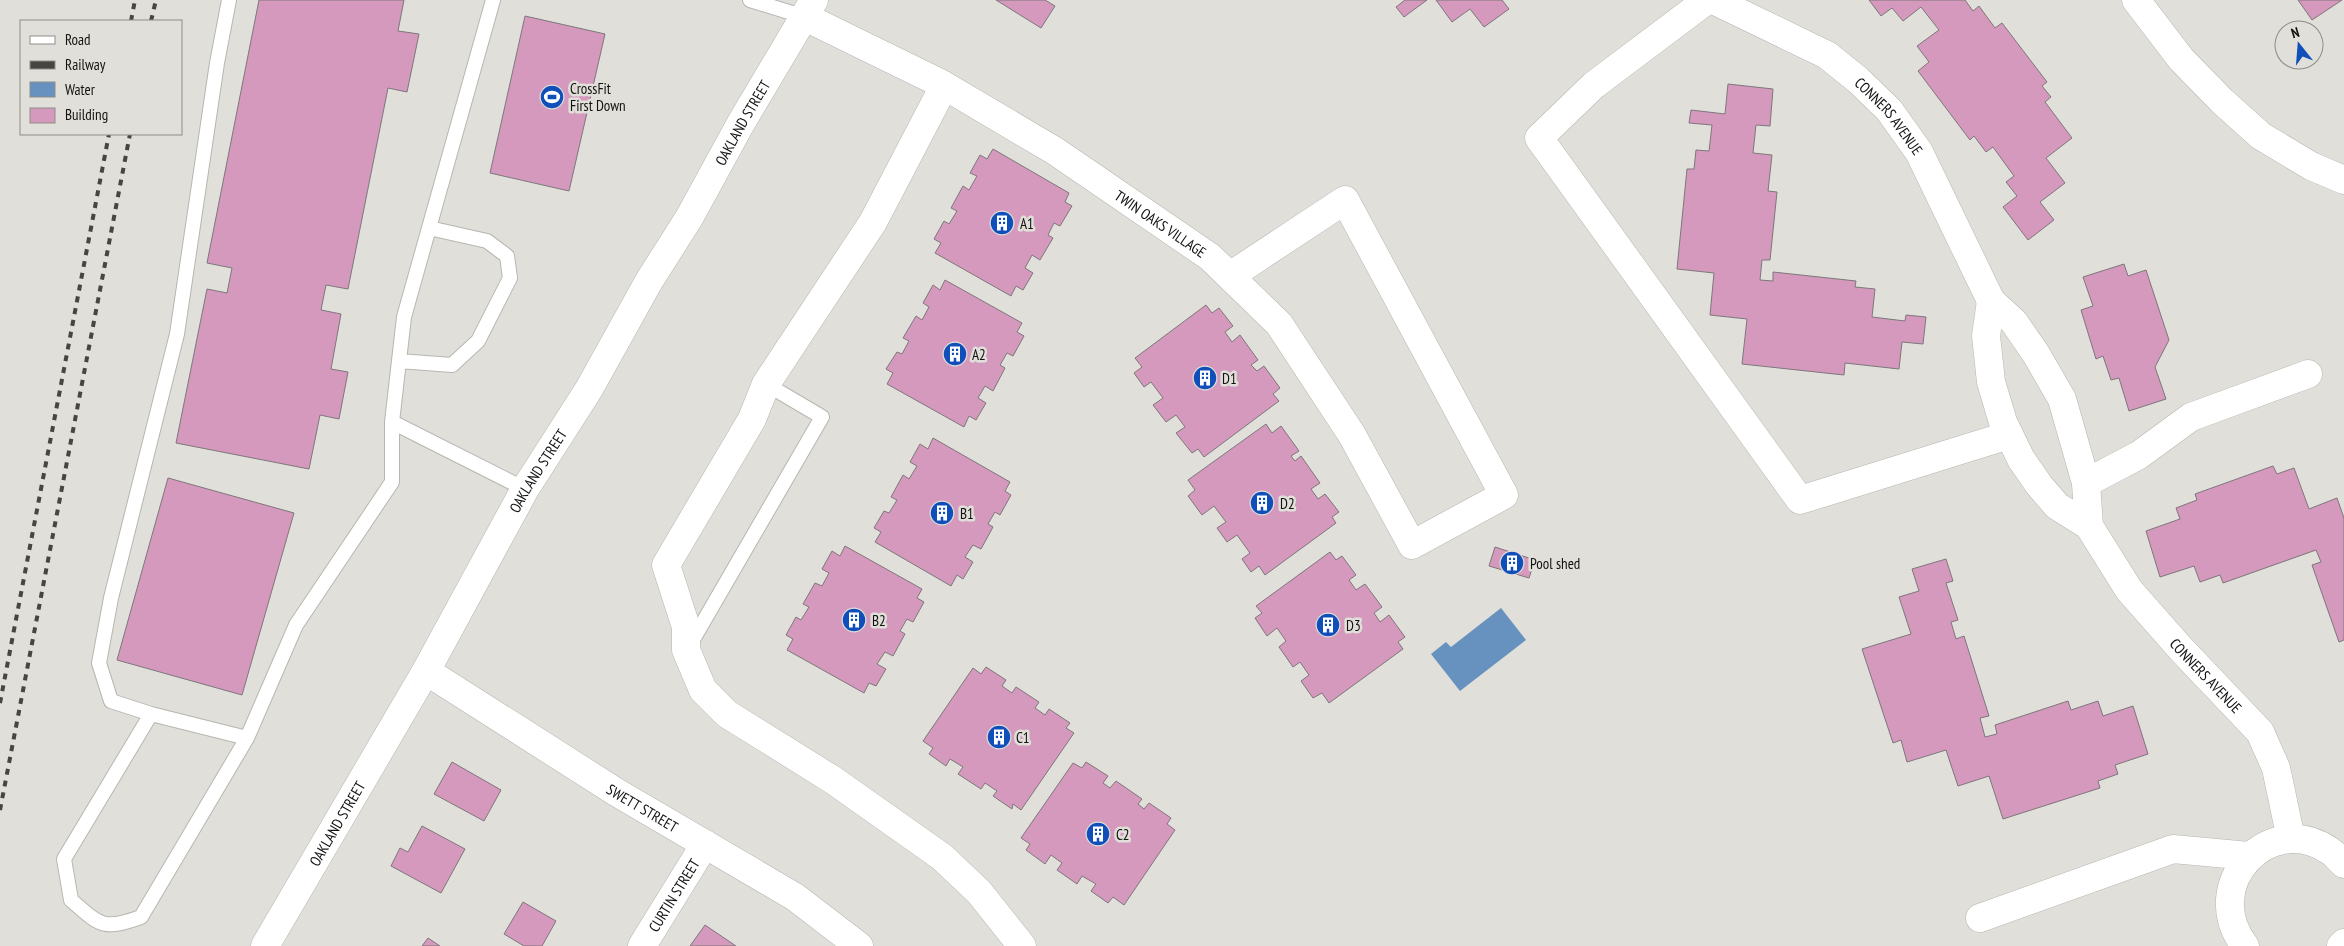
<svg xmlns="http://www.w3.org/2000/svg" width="2344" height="946" font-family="'PT Sans Narrow',sans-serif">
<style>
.water{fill:#6792c0}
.building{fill:#d499bc;stroke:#7d777b}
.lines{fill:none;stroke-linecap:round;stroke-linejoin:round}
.lane-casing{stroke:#b7b6b0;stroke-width:16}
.street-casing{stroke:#b7b6b0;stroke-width:29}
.secondary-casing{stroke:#b7b6b0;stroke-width:29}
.lane{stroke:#fff;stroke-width:14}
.street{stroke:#fff;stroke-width:28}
.secondary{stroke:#fff;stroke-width:28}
.rail{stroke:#464542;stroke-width:4;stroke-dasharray:6 6;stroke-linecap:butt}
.labels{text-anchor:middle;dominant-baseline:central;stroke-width:5;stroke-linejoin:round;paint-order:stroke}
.poi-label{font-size:15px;fill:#131210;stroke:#e0dfd9;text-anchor:start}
.street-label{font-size:15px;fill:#131210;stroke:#e0dfd9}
</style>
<rect width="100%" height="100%" fill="#e0dfd9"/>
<!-- water -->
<path class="water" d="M1501,608L1526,640L1460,691L1431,654L1446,642L1451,647Z"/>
<!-- building -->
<path class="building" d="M259,0H404L398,31L419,34L407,92L388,88L348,289L326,285L321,310L341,314L331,369L348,372L339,419L320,415L309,469L176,443L207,289L227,293L232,268L207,263Z
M996,0H1045L1055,6L1041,28Z
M1405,0H1427L1404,17L1396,7Z
M1436,0H1502L1509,9L1484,27L1470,9L1452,22Z
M1869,0H1965L1973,11L1979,6L1995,28L2002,23L2047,82L2042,86L2051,97L2045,102L2072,138L2046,158L2065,183L2040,202L2054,220L2028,240L2003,207L2017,196L2006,182L2014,176L1993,147L1986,152L1974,136L1970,140L1918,71L1929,62L1917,46L1939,30L1921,7L1903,21L1892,8L1881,16Z
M2298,0H2342L2312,20Z
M525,16L605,34L569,191L490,173Z
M1728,84L1773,89L1770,126L1756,125L1753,153L1772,155L1768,191L1777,192L1770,260H1762L1760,280L1773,281V272L1856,281L1855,287L1875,289L1872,317L1905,321L1906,315L1926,317L1923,344L1902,342L1899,369L1845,363L1844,375L1742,364L1747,319L1710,315L1714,273L1677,269L1687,169H1694L1696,150L1709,151L1712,125L1689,123L1691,110L1725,114Z
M993,149L1069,193L1065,202L1072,206L1060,226L1054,223L1048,235L1053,238L1040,260L1032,255L1025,268L1033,273L1023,290L1016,286L1011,296L935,253L941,243L934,239L944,221L949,224L957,211L951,208L963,186L969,190L977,176L970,173L980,155L987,159Z
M2124,264L2128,276L2146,270L2169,340L2155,367L2166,399L2129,411L2119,378L2111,380L2103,356L2096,359L2081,310L2093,306L2083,277Z
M945,280L1022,323L1017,332L1024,336L1013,356L1007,353L1000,365L1005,368L993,391L985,386L978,398L986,403L976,420L969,416L964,427L887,384L893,373L886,369L897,352L902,354L909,341L903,338L916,316L922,320L929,307L923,303L933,285L940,290Z
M1206,305L1212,313L1219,308L1233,326L1225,332L1232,342L1240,335L1258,360L1251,365L1257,371L1264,366L1280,388L1273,394L1279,401L1204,457L1198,449L1192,453L1176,433L1185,427L1176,415L1166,422L1153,405L1163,398L1151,382L1144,387L1134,373L1142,367L1135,358Z
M1266,424L1272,433L1281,426L1299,451L1291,456L1295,461L1301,456L1320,483L1311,489L1318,499L1325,494L1339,512L1332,517L1336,523L1265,575L1259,566L1251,572L1242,559L1250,553L1237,535L1227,542L1217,528L1226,522L1214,506L1202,515L1188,496L1195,490L1188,480Z
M933,438L1010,482L1005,491L1011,495L1000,515L995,512L988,524L993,527L981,549L973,545L965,557L973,562L963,579L957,575L951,586L875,542L881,532L874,528L884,511L889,513L897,500L891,497L903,475L909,479L917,466L910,462L920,444L928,449Z
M2273,466L2277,474L2294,468L2309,509L2337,498L2344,518V640L2339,642L2312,565L2321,562L2316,550L2223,583L2220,575L2200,582L2194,566L2160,577L2146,531L2180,519L2176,508L2197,500L2195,494Z
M168,478L294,513L242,695L117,660Z
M845,546L922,589L917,598L924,602L913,622L907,619L900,631L905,634L893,656L885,652L877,664L886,669L876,686L869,683L864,693L787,650L793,639L786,635L796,617L801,620L809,607L803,604L815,583L822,586L829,573L822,569L832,551L840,556Z
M1495,547L1535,560L1529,578L1489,566Z
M1330,552L1336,560L1342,556L1356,575L1349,580L1356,590L1365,584L1382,607L1374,613L1380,622L1389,615L1405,637L1398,642L1403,649L1329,703L1322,693L1313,698L1301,681L1309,675L1300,662L1293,667L1279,647L1286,641L1277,628L1267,636L1255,618L1262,613L1256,606Z
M1946,559L1953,581L1946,583L1958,620L1951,622L1956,639L1964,636L1989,716L1980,718L1985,737L1997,734L1995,725L2068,701L2071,710L2098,701L2103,716L2133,706L2148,754L2115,765L2118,774L2098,781L2100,788L2003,819L1989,776L1958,786L1946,750L1907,762L1901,740L1893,743L1862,649L1911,634L1899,597L1919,591L1912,569Z
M986,667L1006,680L1002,686L1012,693L1016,687L1039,702L1035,708L1045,715L1049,709L1070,723L1066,728L1074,733L1021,810L1013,804L1012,809L993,796L997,791L985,783L981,789L958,774L963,767L950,759L946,766L929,754L933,748L923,741L973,668L981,674Z
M452,762L501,790L484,821L434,794Z
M1086,762L1108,776L1103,783L1110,788L1116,781L1142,799L1138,804L1144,809L1149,803L1171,818L1167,824L1175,830L1124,905L1113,897L1108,903L1091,891L1096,884L1082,876L1077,884L1057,870L1062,863L1051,855L1045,864L1026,850L1030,844L1021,838L1073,763L1082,768Z
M422,826L465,849L441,893L391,866L400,848L408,852Z
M523,902L556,921L542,946H524L504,934Z
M705,925L736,946H690Z
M428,938L440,946H422Z"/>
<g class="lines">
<!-- lane casing -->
<g class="lane-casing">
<path id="lane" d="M229,0L217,63L177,334L111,598L99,663L111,701L151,714L247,738L296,625L392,482V422
M493,0L404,317L392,422L525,489
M750,0L805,17
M399,361L452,365L478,341L510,278L507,256L487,241L429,228
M691,643L822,417L766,384
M151,714L64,859L71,900C100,925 102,931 141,917L247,738"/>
</g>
<!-- street casing -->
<g class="street-casing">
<g id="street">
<path d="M1707,0L1594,85L1539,138L1800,500L2009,435"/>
<path id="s1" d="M1713,0L1827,55L1858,80L1889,110L1919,152L1991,301L2014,322L2036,354L2062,399L2086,483L2089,526"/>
<path d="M2136,0L2181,59L2222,101L2261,136L2311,166L2344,180"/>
<path id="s2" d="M805,17L940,83L1055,151L1210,257L1279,324L1352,435L1412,545L1504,495L1345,200L1230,276"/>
<path d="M944,86L873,222L766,384L752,419L666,565L686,627V650L703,690L727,714L833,780L942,857L979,892L1022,946"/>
<path id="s3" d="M1991,301L1986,336L1991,382L2003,422L2021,459L2039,485L2057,506L2089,526L2129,590L2181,649L2260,732L2276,768L2291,839"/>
<path d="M2086,483L2139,455L2191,417L2308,374"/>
<path id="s4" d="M426,671L616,792L795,897L859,946"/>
<path d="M1980,918L2173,849L2249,856"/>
<path id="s5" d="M642,946L705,844"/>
<path d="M2245,946C2198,885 2270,809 2330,851C2335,854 2339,860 2344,864"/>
<path d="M2341,946L2344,943"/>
</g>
</g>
<!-- secondary casing -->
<g class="secondary-casing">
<g id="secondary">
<path id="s6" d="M265,946L426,671L525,489L589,389L649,281L689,218L741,123L814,0"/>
</g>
</g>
<!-- lane -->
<use href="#lane" class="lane"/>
<!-- street -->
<use href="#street" class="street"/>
<!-- secondary -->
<use href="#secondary" class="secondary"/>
<!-- rail -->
<path class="rail" d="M131,21L135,0
M151,21L156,0
M0,703L109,134
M0,810L130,134"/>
</g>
<!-- icons -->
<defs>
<g id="stadium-disc" transform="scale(1.25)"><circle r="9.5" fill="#104eb9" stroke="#e0dfd9"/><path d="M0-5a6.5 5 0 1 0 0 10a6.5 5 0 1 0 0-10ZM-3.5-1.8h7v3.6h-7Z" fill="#fff"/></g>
<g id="building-disc" transform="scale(1.25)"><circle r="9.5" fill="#104eb9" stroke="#e0dfd9"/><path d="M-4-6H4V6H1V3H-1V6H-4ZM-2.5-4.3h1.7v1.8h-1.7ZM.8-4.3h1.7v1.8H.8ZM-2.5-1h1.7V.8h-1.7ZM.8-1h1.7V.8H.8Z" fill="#fff"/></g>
</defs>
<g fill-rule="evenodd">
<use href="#stadium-disc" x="552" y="97"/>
<use href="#building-disc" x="1002" y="223"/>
<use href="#building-disc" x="955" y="354"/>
<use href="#building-disc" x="1205" y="378"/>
<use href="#building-disc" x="1262" y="503"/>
<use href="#building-disc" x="942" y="513"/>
<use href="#building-disc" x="1512" y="563"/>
<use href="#building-disc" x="854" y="620"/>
<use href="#building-disc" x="1328" y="625"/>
<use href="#building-disc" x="999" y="737"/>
<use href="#building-disc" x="1098" y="834"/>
</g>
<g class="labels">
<!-- poi labels -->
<g class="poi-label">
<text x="570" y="88">CrossFit<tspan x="570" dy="17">First Down</tspan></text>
<text x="1020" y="223">A1</text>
<text x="972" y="354">A2</text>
<text x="1222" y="378">D1</text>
<text x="1280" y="503">D2</text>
<text x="960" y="513">B1</text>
<text x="1530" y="563">Pool shed</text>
<text x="872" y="620">B2</text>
<text x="1346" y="625">D3</text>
<text x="1016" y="737">C1</text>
<text x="1116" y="834">C2</text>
</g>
<!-- street labels -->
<g class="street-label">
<text stroke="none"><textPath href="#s1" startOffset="214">CONNERS AVENUE</textPath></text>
<text stroke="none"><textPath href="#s6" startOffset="952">OAKLAND STREET</textPath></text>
<text stroke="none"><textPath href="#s2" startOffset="412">TWIN OAKS VILLAGE</textPath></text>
<text stroke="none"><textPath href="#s6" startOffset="548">OAKLAND STREET</textPath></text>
<text stroke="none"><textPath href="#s3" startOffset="452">CONNERS AVENUE</textPath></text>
<text stroke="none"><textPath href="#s4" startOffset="256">SWETT STREET</textPath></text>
<text stroke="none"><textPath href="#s6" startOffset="142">OAKLAND STREET</textPath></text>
<text stroke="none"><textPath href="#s5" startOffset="60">CURTIN STREET</textPath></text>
</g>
</g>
<!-- legend -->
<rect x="20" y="20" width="162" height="115" fill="#e0dfd9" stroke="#8e8d89"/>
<rect x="30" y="36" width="25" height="8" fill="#ffffff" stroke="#8e8d89"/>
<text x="65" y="45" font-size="15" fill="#131210">Road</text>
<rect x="30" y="61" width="25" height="8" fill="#464542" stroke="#8e8d89"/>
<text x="65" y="70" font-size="15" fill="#131210">Railway</text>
<rect x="30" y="82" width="25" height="15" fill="#6792c0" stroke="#8e8d89"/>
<text x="65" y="95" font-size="15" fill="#131210">Water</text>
<rect x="30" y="108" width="25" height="15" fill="#d499bc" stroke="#8e8d89"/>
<text x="65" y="120" font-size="15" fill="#131210">Building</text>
<!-- north arrow -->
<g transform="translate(2299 45) rotate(343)"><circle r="24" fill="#e0dfd9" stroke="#8e8d89"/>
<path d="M0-4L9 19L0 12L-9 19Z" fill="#104eb9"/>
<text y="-8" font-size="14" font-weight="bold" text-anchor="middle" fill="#131210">N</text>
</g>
</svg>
